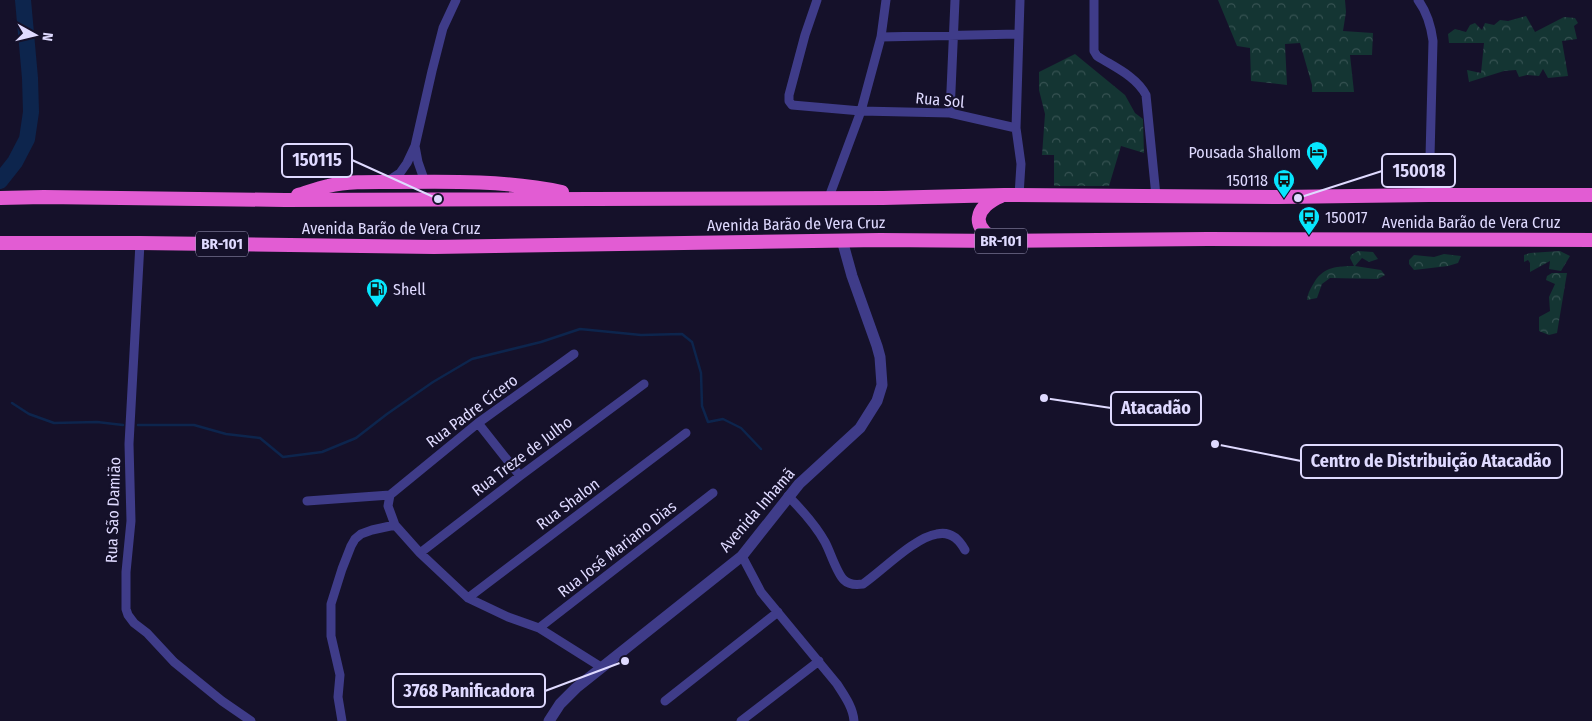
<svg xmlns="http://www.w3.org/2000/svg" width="1592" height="721" font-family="'Fira Sans Condensed',sans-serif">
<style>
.forest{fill:url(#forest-crowns)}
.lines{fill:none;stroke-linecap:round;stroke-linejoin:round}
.stream{stroke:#0d254d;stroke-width:2.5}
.river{stroke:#0d254d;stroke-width:16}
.minor{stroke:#3f3c89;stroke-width:9}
.tertiary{stroke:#3f3c89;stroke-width:11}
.trunk{stroke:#e25cd3;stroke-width:14}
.labels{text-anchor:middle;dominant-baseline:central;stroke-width:4;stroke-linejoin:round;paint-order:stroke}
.shield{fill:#15112a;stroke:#a29ebf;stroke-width:1}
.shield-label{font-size:15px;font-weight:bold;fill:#dfdaff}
.street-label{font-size:16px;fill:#dfdaff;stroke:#15112a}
.poi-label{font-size:16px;fill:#dfdaff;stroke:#15112a;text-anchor:end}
.leader{fill:none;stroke:#dfdaff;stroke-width:2}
.callout-dot{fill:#dfdaff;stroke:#15112a;stroke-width:2}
.callout{fill:#15112a;stroke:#dfdaff;stroke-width:2}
.callout-label{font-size:18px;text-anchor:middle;font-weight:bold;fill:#dfdaff}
</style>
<defs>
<pattern id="forest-crowns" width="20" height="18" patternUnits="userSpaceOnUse" patternTransform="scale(1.25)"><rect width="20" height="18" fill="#143533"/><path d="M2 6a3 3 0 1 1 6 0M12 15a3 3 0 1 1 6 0" fill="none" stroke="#365252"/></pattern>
</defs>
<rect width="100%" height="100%" fill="#15112a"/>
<!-- forest -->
<path class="forest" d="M1218,0H1345L1346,12L1343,31L1373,33L1372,55H1350L1354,92H1312V85L1300,43L1285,44L1287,85L1251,81L1250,48L1237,46Z
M1526,16L1535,32L1564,17L1575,18L1578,23L1574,26L1577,39L1562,41L1568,76L1548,78L1543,69L1539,76L1527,75L1519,77L1516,70L1504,71L1469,82L1467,70L1481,73L1484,43H1449L1448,34L1455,29L1466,32L1470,25L1475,23L1482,30L1485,23L1494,25L1500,20L1508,21Z
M1075,54L1125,95L1135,113L1143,119L1144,153L1121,146L1109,186H1054V155H1042L1045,114L1039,90V72Z
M1358,251L1373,252L1378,259L1369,262L1362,258L1355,266L1381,270L1385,275L1378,279L1330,278L1322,284L1317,298L1307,300C1308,292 1311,288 1315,281C1324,267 1338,266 1354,266L1350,258L1351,255Z
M1560,251L1570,256L1561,271L1549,269L1550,261L1530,272V263L1528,260L1524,262V255L1530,253Z
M1444,254L1461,256L1458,263L1448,266L1414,270L1409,264V260L1414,255L1434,257Z
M1552,273H1567L1557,333L1549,335L1539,331V317L1550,311L1549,297L1555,284L1546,280L1547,276Z"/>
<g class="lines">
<!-- stream -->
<path class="stream" d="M12,403L29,414L54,423L97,422L123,425
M138,425H194L226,434L260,438L283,457L322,452L356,438L387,414L433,382L472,359L541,342L580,329L641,335L682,334L692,342L701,373L702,406L708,422L723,419L741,428L761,449"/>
<!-- river -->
<path class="river" d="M0,181L15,162L27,139L31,112L30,78L23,0"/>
<!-- minor -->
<path class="minor" d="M817,0L805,35L789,95V101L792,105L861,111L950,113L1016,128
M1094,0V51L1097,56C1114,67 1136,76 1146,95L1156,196
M1418,0C1427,12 1431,26 1433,41L1429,195
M881,37L1019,34
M950,113L955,0
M415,146L418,162L425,182
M388,181L400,173L407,163L415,146L432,71L443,28L456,0
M1019,195L1021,164L1016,128L1020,0
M829,197L861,111L881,37L886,0
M140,243L129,444L131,521L126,572V609L128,615L134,623L147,633L174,662L222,701L251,721
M478,423L520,476
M390,495L388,506L395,525L420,553L468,598L508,617L539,628L601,667
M390,495L478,423L574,354
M788,496C802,510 815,524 825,542C830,551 837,574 844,580C849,585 856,585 863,584C882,571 915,537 937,534C950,531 959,539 965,550
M307,501L390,495
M420,553L520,476L644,384
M742,556L761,592L837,684C844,695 853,707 854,721
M468,598L686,433
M539,628L713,493
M665,701L778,612
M342,721L338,697L340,675L331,636V604L342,569L351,546L355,539L361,534L372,530L395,525
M741,721L819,661"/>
<!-- tertiary -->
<path class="tertiary" d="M549,721L560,704L576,688L742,556L799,484L860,428L877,401L882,385L880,357L877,346L852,276L842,240"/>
<!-- trunk -->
<path class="trunk" d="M298,195C308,192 318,188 328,186C350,181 374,182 397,182C452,181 508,181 562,192
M0,198L44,197L285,200L883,198L1004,195L1279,197L1429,195H1592
M998,240C969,228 975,207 1001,196
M0,243H140L434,247L880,240L1002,241L1208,239L1592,240"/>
</g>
<!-- icons -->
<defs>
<g id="hotel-pin" transform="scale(1.125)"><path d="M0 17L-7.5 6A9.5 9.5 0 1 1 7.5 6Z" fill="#07e6fe" stroke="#15112a"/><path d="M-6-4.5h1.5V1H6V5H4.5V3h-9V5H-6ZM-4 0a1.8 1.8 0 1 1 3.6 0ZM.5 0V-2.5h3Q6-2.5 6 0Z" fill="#111"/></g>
<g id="bus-pin" transform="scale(1.125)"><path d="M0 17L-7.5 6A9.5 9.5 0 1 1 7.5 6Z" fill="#07e6fe" stroke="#15112a"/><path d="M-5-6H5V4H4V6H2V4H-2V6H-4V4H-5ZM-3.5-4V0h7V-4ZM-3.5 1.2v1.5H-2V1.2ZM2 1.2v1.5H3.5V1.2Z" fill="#111"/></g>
<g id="fuel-pin" transform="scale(1.125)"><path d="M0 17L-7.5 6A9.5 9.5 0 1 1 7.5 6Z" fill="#07e6fe" stroke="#15112a"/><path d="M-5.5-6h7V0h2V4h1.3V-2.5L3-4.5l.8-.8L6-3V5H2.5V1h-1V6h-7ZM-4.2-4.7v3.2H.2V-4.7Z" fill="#111"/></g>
</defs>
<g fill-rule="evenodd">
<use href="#hotel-pin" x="1317" y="152"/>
<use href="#bus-pin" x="1284" y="180"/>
<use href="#bus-pin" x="1309" y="217"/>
<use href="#fuel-pin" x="377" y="289"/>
</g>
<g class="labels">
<!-- shield labels -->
<g class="shield">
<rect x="975" y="228.5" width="52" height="25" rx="4"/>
<rect x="196" y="231.5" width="52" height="25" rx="4"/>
</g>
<g class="shield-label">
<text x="1001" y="241">BR-101</text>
<text x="222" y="244">BR-101</text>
</g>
<!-- street labels -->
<g class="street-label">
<text transform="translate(940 100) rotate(5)">Rua Sol</text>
<text x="1471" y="222">Avenida Barão de Vera Cruz</text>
<text transform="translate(796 224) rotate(-1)">Avenida Barão de Vera Cruz</text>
<text x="391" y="228">Avenida Barão de Vera Cruz</text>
<text transform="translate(472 411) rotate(-37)">Rua Padre Cícero</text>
<text transform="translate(522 456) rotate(-37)">Rua Treze de Julho</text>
<text transform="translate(568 504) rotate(-37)">Rua Shalon</text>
<text transform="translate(113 510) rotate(-88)">Rua São Damião</text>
<text transform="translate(757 510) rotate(-49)">Avenida Inhamã</text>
<text transform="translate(617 549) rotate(-38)">Rua José Mariano Dias</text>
</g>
<!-- poi labels -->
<g class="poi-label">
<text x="1301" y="152">Pousada Shallom</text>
<text x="1268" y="180">150118</text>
<text x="1325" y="217" text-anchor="start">150017</text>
<text x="393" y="289" text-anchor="start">Shell</text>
</g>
</g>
<!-- callouts -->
<path class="leader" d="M438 199L352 160M1298 198L1382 171M1044 398L1111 408M1215 444L1301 461M625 661L545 691"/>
<g class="callout-dot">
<circle cx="438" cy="199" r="5"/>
<circle cx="1298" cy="198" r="5"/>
<circle cx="1044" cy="398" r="5"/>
<circle cx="1215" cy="444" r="5"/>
<circle cx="625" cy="661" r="5"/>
</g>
<g class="callout">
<rect x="282" y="144" width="70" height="33" rx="5"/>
<rect x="1382" y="154" width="73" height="33" rx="5"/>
<rect x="1111" y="392" width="90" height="33" rx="5"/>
<rect x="1301" y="445" width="261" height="33" rx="5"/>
<rect x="393" y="674" width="152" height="33" rx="5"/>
</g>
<g class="callout-label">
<text x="317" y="166">150115</text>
<text x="1419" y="177">150018</text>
<text x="1156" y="414">Atacadão</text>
<text x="1431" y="467">Centro de Distribuição Atacadão</text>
<text x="469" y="697">3768 Panificadora</text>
</g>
<!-- north arrow -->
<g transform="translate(35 35) rotate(98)" stroke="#15112a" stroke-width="4" paint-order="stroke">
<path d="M0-4L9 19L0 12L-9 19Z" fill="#dfdaff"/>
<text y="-8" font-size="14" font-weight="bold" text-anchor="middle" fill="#dfdaff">N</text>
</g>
</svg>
